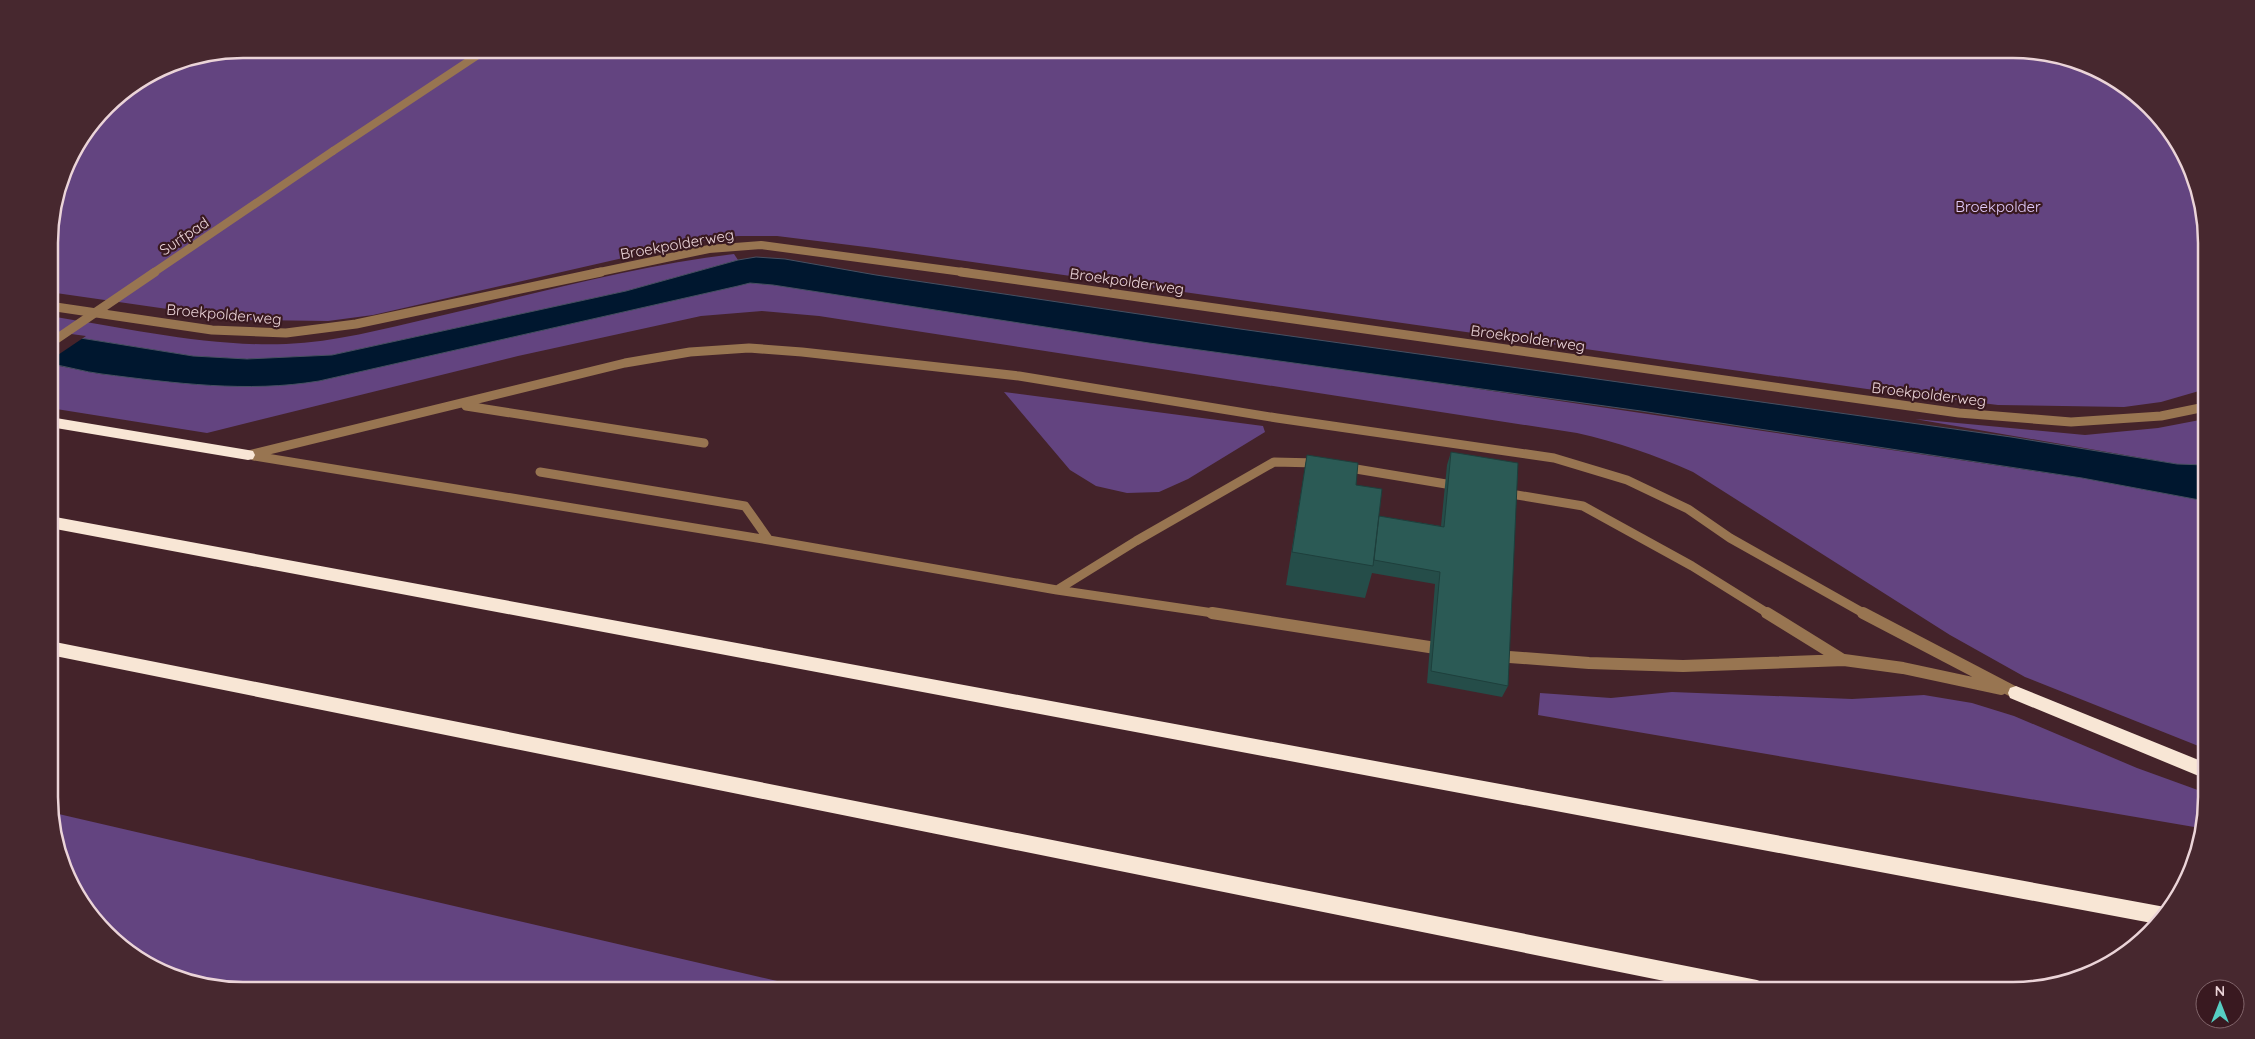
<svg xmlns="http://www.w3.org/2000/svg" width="2255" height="1039" font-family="Quicksand,sans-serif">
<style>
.green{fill:#634480}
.water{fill:#00172f;stroke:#465062}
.pier{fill:#44232a}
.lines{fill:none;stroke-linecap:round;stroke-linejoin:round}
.service-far1{stroke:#987551;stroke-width:9}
.service{stroke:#987551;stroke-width:12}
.minor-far1{stroke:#987551;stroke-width:8}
.minor{stroke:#987551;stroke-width:9}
.motorway{fill:#f8e6d5;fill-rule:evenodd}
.minor-bridge-far1{stroke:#987551;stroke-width:8}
.minor-bridge{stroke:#987551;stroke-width:9}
.wall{fill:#254d49}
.building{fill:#2b5a55;stroke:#1e3f3c}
.labels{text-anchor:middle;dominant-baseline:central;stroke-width:4.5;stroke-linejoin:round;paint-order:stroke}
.park-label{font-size:15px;fill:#e2cbfc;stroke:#391920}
.street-label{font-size:15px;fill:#ebd4d8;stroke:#391920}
.rim{fill:none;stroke:#ebd4d8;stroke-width:2.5}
</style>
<rect width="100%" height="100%" fill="#44232a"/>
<!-- green -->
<path class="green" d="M242,49H2013L2087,64L2131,89L2166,125L2192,168L2205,217V387L2199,391L2161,402L2124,407L1998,405L1867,389L874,248L777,236H738L693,242L373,315L328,321L244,320L49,292V229L69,157L114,97L168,63Z
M734,254L738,260L626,291L332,355L247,359L193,356L49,333V316C127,328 207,347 286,344C335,342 383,329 431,318C530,295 633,266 734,254Z
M750,283L773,285L2082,478L2205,501L2206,749L2025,677L1950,635L1693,472C1655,455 1617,442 1577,433L819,316L762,311L701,316L518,356L207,433L50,408L49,364L100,374L219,386L319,381Z
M1004,392L1263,426L1265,432L1188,479L1159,492L1127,493L1096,486L1070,470Z
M1915,419L2085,435L2158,428L2205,419V465L2177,464Z
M1672,692L1852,699L1924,695L1972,703L2014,716L2137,768L2206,793L2200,828L1538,715L1540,693L1611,698Z
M50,812L816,990H242C221,986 186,983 167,975C108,950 51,879 50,812Z"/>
<!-- water -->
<path class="water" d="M756,257L785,259L876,275L1233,328L2011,437L2177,464L2205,465V501L2082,478L1641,411L1149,343L773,285L750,283L738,286L319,381C248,393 173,383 102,374C84,372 67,366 49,364V333L193,356L247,359L332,355L626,291L738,260Z"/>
<!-- pier -->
<path class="pier" d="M49,331L86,336L49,361Z"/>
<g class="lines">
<!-- service-far1 -->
<path class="service-far1" d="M466,406L704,443
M248,455L625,363L690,352L749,348L802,352L1019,376L1277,418L1554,458L1627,480L1688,509L1730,538L1865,614
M254,456L769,540L1057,590L1220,614
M1344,467L1458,486
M540,472L745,506L769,540
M1505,493L1583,506L1692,566L1769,614
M1057,590L1136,541L1274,462L1317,463"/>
<!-- service -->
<path class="service" d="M1212,613L1442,649
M1767,613L1843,660
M1863,613L2016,693
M1496,656L1589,663L1683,666L1844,660L1903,668L2001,689"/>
<!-- minor-far1 -->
<path class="minor-far1" d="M333,151L487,49
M595,273L709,249L761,245L970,273"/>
<!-- minor -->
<path class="minor" d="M961,272L1959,413L2071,422L2161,416L2205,407
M49,306L212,330L286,333L356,324L601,272"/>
<!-- motorway -->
<path class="motorway" d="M50,417L248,450L253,451L255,455L253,459L248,460L50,427Z
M50,516L2165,907L2170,909L2157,924L50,528Z
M50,641L1757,980L1764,983L1767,990H1709L50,655Z
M2016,686L2206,763V779L2010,698L2008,693L2010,688Z"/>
<!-- minor-bridge-far1 -->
<path class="minor-bridge-far1" d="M153,273L333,151"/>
<!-- minor-bridge -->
<path class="minor-bridge" d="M49,344L155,272"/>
</g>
<!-- wall -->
<path class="wall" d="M1451,452L1508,686L1502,697L1427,683L1435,584L1372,573L1365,598L1286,585L1307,455L1356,485L1379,516L1441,526L1447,465Z"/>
<!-- building -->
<path class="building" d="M1451,452L1518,463L1508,686L1431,671L1440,572L1374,560L1379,516L1444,527Z
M1307,455L1358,463L1356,485L1382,489L1373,566L1292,552Z"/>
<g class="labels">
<!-- park labels -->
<g class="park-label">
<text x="1998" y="206">Broekpolder</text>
</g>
<!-- street labels -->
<g class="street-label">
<text transform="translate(184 236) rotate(-34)">Surfpad</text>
<text transform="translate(677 244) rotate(-10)">Broekpolderweg</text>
<text transform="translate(1127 281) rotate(8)">Broekpolderweg</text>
<text transform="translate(224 314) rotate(5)">Broekpolderweg</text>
<text transform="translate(1528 338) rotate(8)">Broekpolderweg</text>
<text transform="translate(1929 394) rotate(7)">Broekpolderweg</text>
</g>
</g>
<!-- crop -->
<path d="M0 0H2255V1039H0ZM243 58H2013A185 185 0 0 1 2198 243V797A185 185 0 0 1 2013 982H243A185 185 0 0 1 58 797V243A185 185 0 0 1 243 58Z" fill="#47282f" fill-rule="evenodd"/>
<path class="rim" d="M243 58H2013A185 185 0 0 1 2198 243V797A185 185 0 0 1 2013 982H243A185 185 0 0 1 58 797V243A185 185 0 0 1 243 58Z"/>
<!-- north arrow -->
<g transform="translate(2220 1004)"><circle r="24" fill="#391920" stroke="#80646a"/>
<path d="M0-4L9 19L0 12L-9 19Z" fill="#56cec2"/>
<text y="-8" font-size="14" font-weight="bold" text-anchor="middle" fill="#ebd4d8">N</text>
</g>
</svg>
